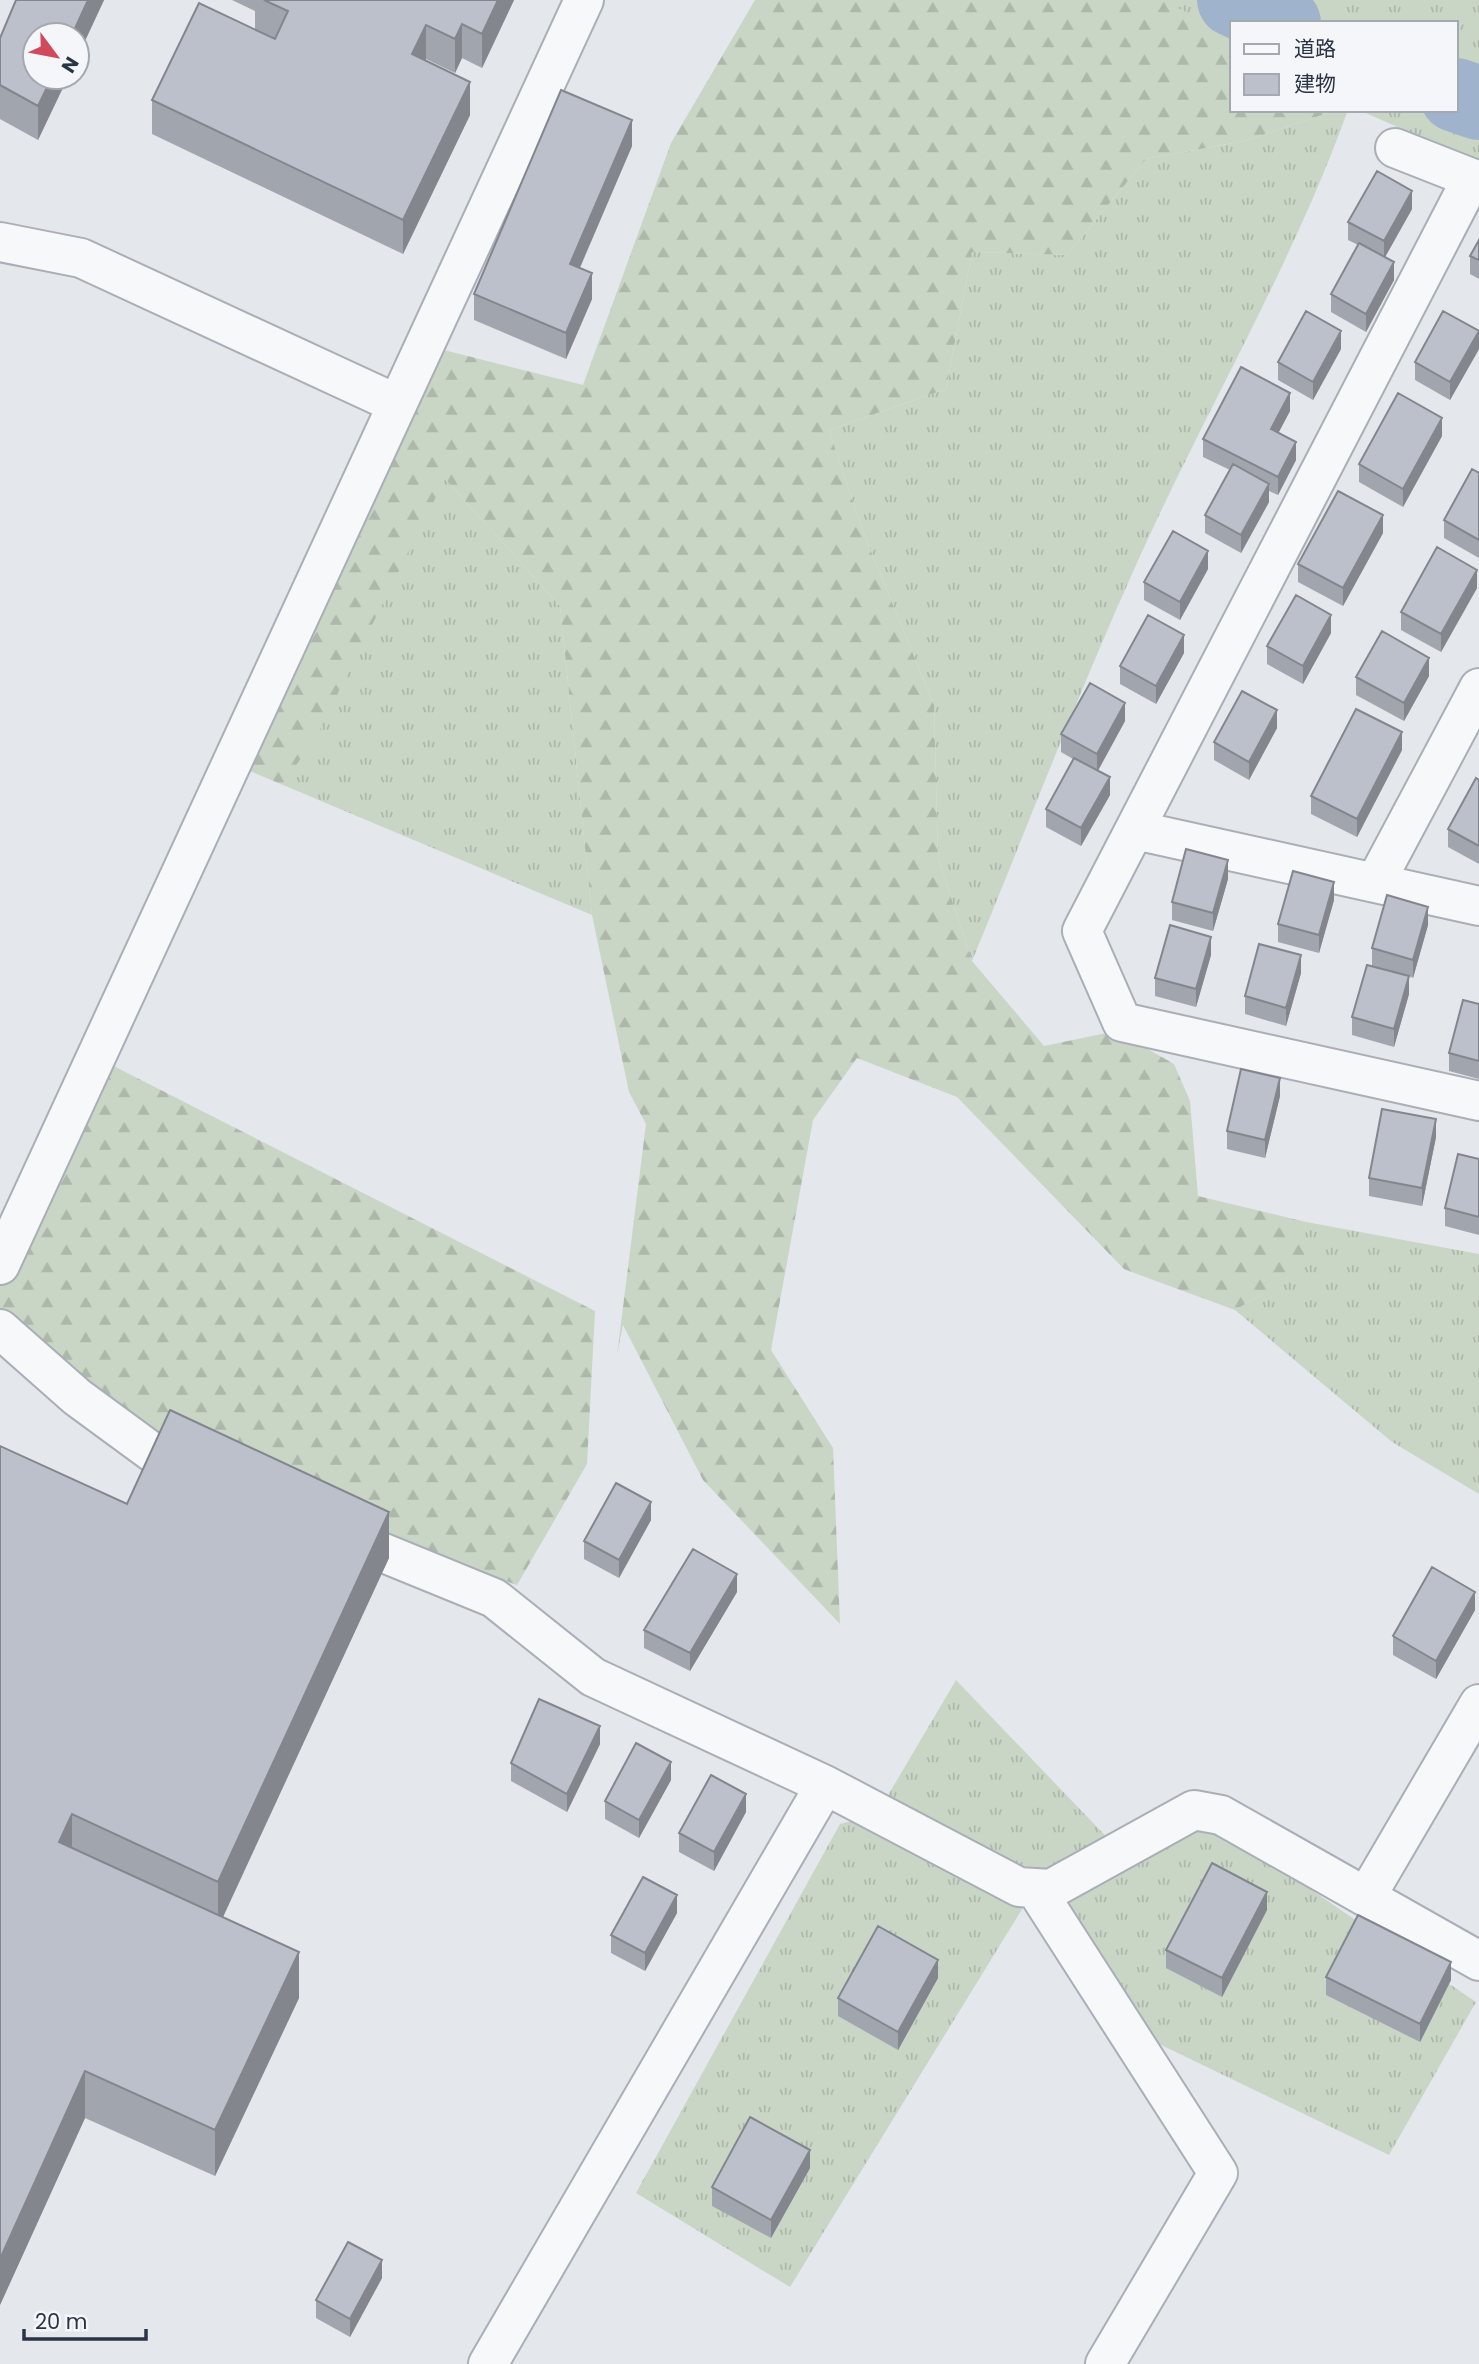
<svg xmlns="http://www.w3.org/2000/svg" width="1479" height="2364" font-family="Poppins,'Noto Sans JP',sans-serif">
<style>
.grass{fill:url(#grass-tufts)}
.forest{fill:url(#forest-firs)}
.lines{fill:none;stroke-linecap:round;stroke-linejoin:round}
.river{stroke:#9fb4cc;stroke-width:74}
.minor-casing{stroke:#a9aeb7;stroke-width:42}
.minor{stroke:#f7f8fa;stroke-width:38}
.wall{fill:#a1a5ae}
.shaded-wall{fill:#83868d}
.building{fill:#bbc0ca;stroke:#83868d;stroke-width:2}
</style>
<defs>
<pattern id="grass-tufts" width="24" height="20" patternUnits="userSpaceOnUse" patternTransform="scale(1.75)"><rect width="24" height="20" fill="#c9d6c5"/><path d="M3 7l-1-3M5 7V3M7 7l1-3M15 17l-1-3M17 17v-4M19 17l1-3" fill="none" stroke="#adb8ab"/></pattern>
<pattern id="forest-firs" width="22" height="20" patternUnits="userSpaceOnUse" patternTransform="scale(1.75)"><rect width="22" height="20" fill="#c9d6c5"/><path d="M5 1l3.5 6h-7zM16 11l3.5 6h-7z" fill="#adb8ab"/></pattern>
</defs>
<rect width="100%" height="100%" fill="#e4e7ec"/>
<!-- grass -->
<path class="grass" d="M1152,0H1479V163L1359,110H1456V23H1232V43Z
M1337,110H1348C1291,268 1204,413 1136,565C1077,696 1026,830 972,961L938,858L934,705L864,534L829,430L946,389L972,252L1067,255L1146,159L1244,141Z
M445,479L560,606L592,915L283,785Z
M1306,1222L1479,1254V1494L1392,1442L1235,1310L1302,1271Z
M956,1680L1120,1851L1194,1810L1476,2002L1389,2155L1124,2027L1035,1888L790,2287L636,2193L840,1824L877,1814Z"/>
<!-- forest -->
<path class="forest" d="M755,0H1163L1232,36V110H1337L1244,141L1146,159L1067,255L972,252L946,389L829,430L864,534L934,705L938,858L972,961L1044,1046L1116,1031L1174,1064L1190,1101L1198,1196L1306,1222L1303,1271L1235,1310L1137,1274L1124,1269L957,1097L857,1058L813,1120L771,1350L833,1448L840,1624L703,1480L623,1325L617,1355L646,1124L629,1092L592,915L560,606L445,479L319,731L283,785L231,763L424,345L583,385L671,143Z
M96,1057L595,1311L587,1464L517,1585L171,1466L0,1327V1265Z"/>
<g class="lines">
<!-- river -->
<path class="river" d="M1234,0L1284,23
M1456,95L1479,103"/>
<!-- minor casing -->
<g class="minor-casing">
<path id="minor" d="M1395,148L1479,181
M1472,178L1082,931L1122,1022L1479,1101
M0,242L81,258L397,404
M1135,830L1479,906
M1375,883L1479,688
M0,1265L584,0
M0,1329L77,1397L171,1466L196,1476
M342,1536L494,1598L593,1677L825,1785L1019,1887L1051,1889L1194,1810L1221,1815L1479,1961
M1035,1888L1218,2173L1105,2364
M1366,1897L1479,1704
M488,2364L825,1785"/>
</g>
<!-- minor -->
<use href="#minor" class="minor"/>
</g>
<!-- wall -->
<path class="wall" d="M16,0H104L77,58V35L68,77L38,140L0,119V38Z
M232,0H514L482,68L462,58L455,73L426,59V61L470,115L403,254L152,134V100L255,29V11Z
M632,146L580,268L592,299L566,359L474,320V294Z
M1412,209L1385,257L1394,280L1366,332L1331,312V294L1358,245L1348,240V222Z
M1479,240V279L1470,274V256Z
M1341,349L1313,400L1278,380V362Z
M1479,349L1450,400L1415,380V362Z
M1290,411L1278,433L1296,460L1278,495L1269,491V502L1241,553L1205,533V515L1230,470L1203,457V439Z
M1442,436L1403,507L1359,482V464Z
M1479,473V558L1444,538V520Z
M1383,533L1343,606L1298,582V564Z
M1208,569L1180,620L1144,600V582Z
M1477,588L1441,652L1401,630V612Z
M1331,633L1303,684L1267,664V646Z
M1184,653L1156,704L1120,684V666Z
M1429,676L1404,721L1356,695V677Z
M1125,721L1098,771L1110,795L1081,846L1046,827V809L1073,759L1061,752V734Z
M1277,728L1249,780L1214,760V742Z
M1402,750L1357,837L1311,814V796Z
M1479,780V864L1448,847V829Z
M1228,879L1213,931L1172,920V902Z
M1334,900L1319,953L1278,942V924Z
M1428,925L1413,978L1409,976V994L1394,1047L1352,1035V1017L1372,966V948Z
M1211,955L1196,1007L1155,996V978Z
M1301,973L1286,1026L1245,1014V996Z
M1479,1004V1079L1449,1071V1053Z
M1280,1096L1265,1158L1227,1149V1131Z
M1436,1137L1422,1206L1369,1196V1178Z
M1479,1159V1235L1445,1226V1208Z
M0,1446L127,1504L389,1558L222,1917L299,1998L215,2176L85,2118L0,2305Z
M651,1520L619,1578L584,1559V1541Z
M737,1592L690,1671L644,1648V1630Z
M1475,1610L1436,1679L1393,1655V1636Z
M600,1744L567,1812L511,1781V1763Z
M671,1780L639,1838L605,1819V1801Z
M746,1812L714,1871L679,1852V1833Z
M1267,1910L1222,1997L1166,1968V1950Z
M677,1913L645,1971L611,1953V1935Z
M1326,1977L1451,1980L1420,2042L1326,1995Z
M938,1978L898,2050L838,2016V1998Z
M810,2168L771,2238L712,2206V2187Z
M382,2278L350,2337L316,2318V2300Z"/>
<!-- shaded-wall -->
<path class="shaded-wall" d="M88,0H104L77,58V35H72Z
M498,0H514L482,68V34Z
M462,24V58L455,73V39Z
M426,25V59L412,88V54Z
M52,77H68L38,140V106Z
M470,82V115L403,254V220Z
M632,120V146L570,290V264Z
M1412,191V209L1384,259V241Z
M1394,262V280L1366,332V314Z
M592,273V299L566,359V333Z
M1341,331V349L1313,400V382Z
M1479,331V349L1450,400V382Z
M1290,393V411L1271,447V429Z
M1442,418V436L1403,507V489Z
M1296,442V460L1278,495V477Z
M1269,484V502L1241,553V535Z
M1383,515V533L1343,606V588Z
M1208,551V569L1180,620V602Z
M1477,570V588L1441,652V634Z
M1331,615V633L1303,684V666Z
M1184,635V653L1156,704V686Z
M1429,658V676L1404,721V703Z
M1125,703V721L1097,772V754Z
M1277,710V728L1249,780V762Z
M1402,732V750L1357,837V819Z
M1110,777V795L1081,846V828Z
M1228,860V879L1213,931V913Z
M1334,882V900L1319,953V935Z
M1428,907V925L1413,978V960Z
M1211,937V955L1196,1007V989Z
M1301,955V973L1286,1026V1008Z
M1409,976V994L1394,1047V1029Z
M1280,1078V1096L1265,1158V1140Z
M1436,1119V1137L1422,1206V1188Z
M651,1502V1520L619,1578V1560Z
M389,1512V1558L218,1928V1882Z
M737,1574V1592L690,1671V1653Z
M1475,1592V1610L1436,1679V1661Z
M600,1726V1744L567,1812V1794Z
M671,1762V1780L639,1838V1820Z
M746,1794V1812L714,1871V1852Z
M72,1814V1861L59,1842Z
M1267,1892V1910L1222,1997V1978Z
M677,1895V1913L645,1971V1953Z
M299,1952V1998L215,2176V2130Z
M938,1960V1978L898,2050V2032Z
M1451,1962V1980L1420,2042V2024Z
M85,2071V2118L0,2305V2259Z
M810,2150V2168L771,2238V2220Z
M382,2260V2278L350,2337V2319Z"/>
<!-- building -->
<path class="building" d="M16,0H88L72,35H35V77H52L38,106L0,85V38Z
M264,0H498L482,34L462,24L455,39L426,25L412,54L470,82L403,220L152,100L199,3L275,39L288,11Z
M561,90L632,120L570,264L592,273L566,333L474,294Z
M1377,171L1412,191L1384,241L1348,222Z
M1479,240V260L1470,256Z
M1359,243L1394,262L1366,314L1331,294Z
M1306,311L1341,331L1313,382L1278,362Z
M1443,311L1479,331L1450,382L1415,362Z
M1241,367L1290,393L1271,429L1296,442L1278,477L1203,439Z
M1398,393L1442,418L1403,489L1359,464Z
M1233,464L1269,484L1241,535L1205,515Z
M1472,469L1479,473V540L1444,520Z
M1338,491L1383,515L1343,588L1298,564Z
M1173,531L1208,551L1180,602L1144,582Z
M1437,547L1477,570L1441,634L1401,612Z
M1296,595L1331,615L1303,666L1267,646Z
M1148,615L1184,635L1156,686L1120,666Z
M1382,631L1429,658L1404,703L1356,677Z
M1090,683L1125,703L1097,754L1061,734Z
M1242,691L1277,710L1249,762L1214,742Z
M1356,709L1402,732L1357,819L1311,796Z
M1074,758L1110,777L1081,828L1046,809Z
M1476,778L1479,780V846L1448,829Z
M1186,849L1228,860L1213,913L1172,902Z
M1293,871L1334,882L1319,935L1278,924Z
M1387,895L1428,907L1413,960L1372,948Z
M1170,925L1211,937L1196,989L1155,978Z
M1259,944L1301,955L1286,1008L1245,996Z
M1367,965L1409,976L1394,1029L1352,1017Z
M1463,1000L1479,1004V1061L1449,1053Z
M1241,1069L1280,1078L1265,1140L1227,1131Z
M1382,1109L1436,1119L1422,1188L1369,1178Z
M1458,1154L1479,1159V1217L1445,1208Z
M170,1410L389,1512L218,1882L72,1814L59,1842L299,1952L215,2130L85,2071L0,2259V1446L127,1504Z
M616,1483L651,1502L619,1560L584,1541Z
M693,1549L737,1574L690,1653L644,1630Z
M1432,1567L1475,1592L1436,1661L1393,1636Z
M539,1699L600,1726L567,1794L511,1763Z
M636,1743L671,1762L639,1820L605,1801Z
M711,1775L746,1794L714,1852L679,1833Z
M1212,1863L1267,1892L1222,1978L1166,1950Z
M643,1877L677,1895L645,1953L611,1935Z
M1358,1915L1451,1962L1420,2024L1326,1977Z
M878,1926L938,1960L898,2032L838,1998Z
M750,2117L810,2150L771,2220L712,2187Z
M348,2242L382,2260L350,2319L316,2300Z"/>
<!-- legend -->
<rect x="1230" y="21" width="228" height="91" fill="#f4f6f9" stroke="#a4a8b1" stroke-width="2"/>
<rect x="1244" y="44" width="35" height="10" fill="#f7f8fa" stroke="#a4a8b1" stroke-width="2"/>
<text x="1294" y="56" font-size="21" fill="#2b3445">道路</text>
<rect x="1244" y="74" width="35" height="21" fill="#bbc0ca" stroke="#a4a8b1" stroke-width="2"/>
<text x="1294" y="91" font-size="21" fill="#2b3445">建物</text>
<!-- north arrow -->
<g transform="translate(56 56) rotate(122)"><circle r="33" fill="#f4f6f9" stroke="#a4a8b1" stroke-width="2"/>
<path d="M0-5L12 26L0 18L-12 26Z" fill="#d1495b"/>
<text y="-10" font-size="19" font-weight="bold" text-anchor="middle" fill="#2b3445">N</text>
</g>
<!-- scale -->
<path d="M24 2329v10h122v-10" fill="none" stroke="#2b3445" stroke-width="3.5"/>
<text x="35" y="2329" font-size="21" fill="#2b3445" stroke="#f4f6f9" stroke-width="5" paint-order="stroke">20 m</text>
</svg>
